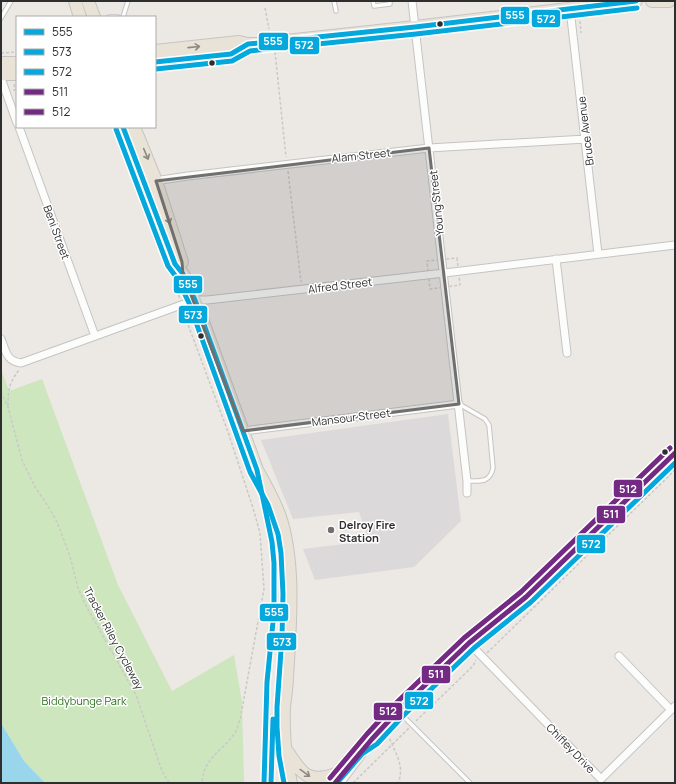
<svg xmlns="http://www.w3.org/2000/svg" width="676" height="784" font-family="Manrope,sans-serif">
<style>
.industrial{fill:#dcd9db}
.green{fill:#cee6be}
.water{fill:#99d6ec}
.lines{fill:none;stroke-linecap:round;stroke-linejoin:round}
.service-casing{stroke:#c5c4c5;stroke-width:5.5}
.minor-casing{stroke:#c5c4c5;stroke-width:9}
.tertiary-casing{stroke:#c5c4c5;stroke-width:11}
.trunk-casing{stroke:#c6c5c4;stroke-width:14}
.path{stroke:#c9c9c8;stroke-width:1.5;stroke-dasharray:3 2;stroke-linecap:butt}
.service{stroke:#fcfcfb;stroke-width:3.5}
.minor{stroke:#fcfcfb;stroke-width:7}
.tertiary{stroke:#fcfcfb;stroke-width:9}
.trunk{stroke:#e9e2d6;stroke-width:12}
.bus-1-casing{stroke:#fff;stroke-width:8}
.bus-2-casing{stroke:#fff;stroke-width:8}
.bus-3-casing{stroke:#fff;stroke-width:8}
.bus-4-casing{stroke:#fff;stroke-width:8}
.bus-5-casing{stroke:#fff;stroke-width:8}
.bus-1{stroke:#05a8dc;stroke-width:5}
.bus-2{stroke:#05a8dc;stroke-width:5}
.bus-3{stroke:#05a8dc;stroke-width:5}
.bus-4{stroke:#732a82;stroke-width:5}
.bus-5{stroke:#732a82;stroke-width:5}
.oneway{stroke:#8c8882}
.marked{fill:#706f6e;fill-opacity:0.2;stroke:#706f6e;stroke-width:3;stroke-linejoin:round}
.bus-dot{fill:#2e2e2e;stroke:#fff;stroke-width:1.5}
.poi-dot{fill:#706f6e;stroke:#fff;stroke-width:1.5}
.labels{text-anchor:middle;dominant-baseline:central;stroke-width:3;stroke-linejoin:round;paint-order:stroke}
.street-label{font-size:11px;fill:#2e2e2e;stroke:#fff}
.poi-label{font-size:11px;font-weight:bold;fill:#2e2e2e;stroke:#fff;text-anchor:start}
.park-label{font-size:11px;fill:#2c6e1b;stroke:#fff}
.line-badge{stroke:#fff;stroke-width:1.5}
.badge-label{font-size:11px;text-anchor:middle;font-weight:bold;fill:#fff}
</style>
<rect width="100%" height="100%" fill="#ece8e4"/>
<!-- industrial -->
<path class="industrial" d="M448,414L461,521L414,567L315,580L303,549L369,541L359,512L293,519L261,440Z"/>
<!-- green -->
<path class="green" d="M1,369L9,391L42,379L118,585L172,691L234,655L242,702L244,783H45L24,761L1,723Z"/>
<!-- water -->
<path class="water" d="M1,723L24,761L45,783H1Z"/>
<g class="lines">
<!-- service casing -->
<g class="service-casing">
<path id="service" d="M334,1L336,11
M373,1L374,6L390,4V1
M109,17H118
M123,17L128,1
M1,18L11,1
M459,404L485,419L489,425L493,468C490,483 480,481 467,481
M399,712L470,783"/>
</g>
<!-- minor casing -->
<g class="minor-casing">
<path id="minor" d="M412,1L467,481V493
M570,9L598,254
M2,75V81L17,123
M19,127L95,336
M154,182L161,180L188,176L429,148L586,139
M556,259L567,353
M1,339C6,351 6,361 21,363L195,300H207L453,272L675,245
M243,431L459,404
M469,643L601,779L675,706
M619,656L671,710"/>
</g>
<!-- tertiary casing -->
<g class="tertiary-casing">
<path id="tertiary" d="M328,783L357,749L372,739L398,711L469,643L526,597L564,561L675,453
M339,783L368,745"/>
</g>
<!-- trunk casing -->
<g class="trunk-casing">
<path id="trunk" d="M75,1L80,17
M88,1L94,17
M652,1H669
M155,51L239,42L248,44H258L415,27L636,1
M155,62L231,54L248,44
M1,63H17
M1,74H17
M123,127L175,264L183,274L195,300L257,470C265,484 273,498 279,514C296,561 290,627 287,677C287,687 285,697 284,707C283,733 285,758 291,783
M134,127L156,181L182,262
M287,751C302,774 308,784 336,774"/>
</g>
<!-- path -->
<path class="path" d="M265,8L269,29
M580,21L581,33
M275,52L286,157
M1,53L17,52
M13,90H15L14,84
M288,171L301,282
M457,258L460,285L430,289L427,261Z
M172,276L180,299
M183,311L228,432L253,508L260,533L264,589L240,720C238,725 237,730 234,734C222,752 203,758 202,783
M1,392L8,407L22,460L35,487L48,506L57,522L70,556L78,588L85,604L136,695L162,771L169,783
M8,406C8,390 9,383 19,370
M487,653L675,470
M416,721L473,666L476,660
M388,734C393,750 406,765 398,783
M353,783L409,728"/>
<!-- service -->
<use href="#service" class="service"/>
<!-- minor -->
<use href="#minor" class="minor"/>
<!-- tertiary -->
<use href="#tertiary" class="tertiary"/>
<!-- trunk -->
<use href="#trunk" class="trunk"/>
<!-- bus-1 casing -->
<g class="bus-1-casing">
<path id="bus-1" d="M155,62L231,54L248,44L415,27L636,1
M123,127L175,264L183,274L195,300L257,470L272,542L274,563V612L267,682L264,783"/>
</g>
<!-- bus-2 casing -->
<g class="bus-2-casing">
<path id="bus-2" d="M116,129L168,266L177,278L189,303L250,472L268,505L278,534L281,553L283,594L282,637L277,707V727L279,756L284,783
M271,783L273,719"/>
</g>
<!-- bus-3 casing -->
<g class="bus-3-casing">
<path id="bus-3" d="M156,69L232,61L250,51L416,34L637,8
M337,783L362,754L377,744L403,716L474,648L531,602L675,463"/>
</g>
<!-- bus-4 casing -->
<g class="bus-4-casing">
<path id="bus-4" d="M335,783L372,739L398,711L469,643L526,597L675,453"/>
</g>
<!-- bus-5 casing -->
<g class="bus-5-casing">
<path id="bus-5" d="M330,778L367,734L393,706L464,638L521,592L670,448"/>
</g>
<!-- bus-1 -->
<use href="#bus-1" class="bus-1"/>
<!-- bus-2 -->
<use href="#bus-2" class="bus-2"/>
<!-- bus-3 -->
<use href="#bus-3" class="bus-3"/>
<!-- bus-4 -->
<use href="#bus-4" class="bus-4"/>
<!-- bus-5 -->
<use href="#bus-5" class="bus-5"/>
</g>
<!-- one-way arrows -->
<defs><path id="oneway-shaft" d="M-6 0H5M1.5-3L5.5 0L1.5 3" fill="none" stroke-width="1.6" stroke-linecap="round" stroke-linejoin="round"/></defs>
<g class="oneway">
<use href="#oneway-shaft" transform="translate(194 47) rotate(-6)"/>
<use href="#oneway-shaft" transform="translate(146 154) rotate(67)"/>
<use href="#oneway-shaft" transform="translate(168 218) rotate(72)"/>
<use href="#oneway-shaft" transform="translate(305 773) rotate(36)"/>
</g>
<!-- marked area -->
<path class="marked" d="M429,148L459,404L243,431L183,274L182,262L156,181Z"/>
<!-- markers -->
<g class="bus-dot">
<circle cx="440" cy="24" r="3.5"/>
<circle cx="212" cy="63" r="3.5"/>
<circle cx="201" cy="336" r="3.5"/>
<circle cx="665" cy="452" r="3.5"/>
</g>
<circle class="poi-dot" cx="331" cy="530" r="4"/>
<g class="labels">
<!-- street labels -->
<g class="street-label">
<text transform="translate(585 131) rotate(-97)">Bruce Avenue</text>
<text transform="translate(361 155) rotate(-6)">Alam Street</text>
<text transform="translate(436 203) rotate(-96)">Young Street</text>
<text transform="translate(57 232) rotate(70)">Beni Street</text>
<text transform="translate(340 285) rotate(-7)">Alfred Street</text>
<text transform="translate(351 417) rotate(-7)">Mansour Street</text>
<text transform="translate(114 638) rotate(62)">Tracker Riley Cycleway</text>
<text transform="translate(571 748) rotate(46)">Chifley Drive</text>
</g>
<!-- poi labels -->
<g class="poi-label">
<text x="339" y="524">Delroy Fire<tspan x="339" dy="13">Station</tspan></text>
</g>
<!-- park labels -->
<g class="park-label">
<text x="84" y="700">Biddybunge Park</text>
</g>
</g>
<g class="line-badge">
<rect x="500" y="6" width="30" height="19" rx="4" fill="#05a8dc"/>
<rect x="531" y="9" width="30" height="19" rx="4" fill="#05a8dc"/>
<rect x="258" y="32" width="31" height="19" rx="4" fill="#05a8dc"/>
<rect x="289" y="36" width="31" height="19" rx="4" fill="#05a8dc"/>
<rect x="173" y="275" width="30" height="19" rx="4" fill="#05a8dc"/>
<rect x="178" y="305" width="30" height="19" rx="4" fill="#05a8dc"/>
<rect x="613" y="479" width="30" height="19" rx="4" fill="#732a82"/>
<rect x="596" y="505" width="30" height="19" rx="4" fill="#732a82"/>
<rect x="576" y="534" width="30" height="20" rx="4" fill="#05a8dc"/>
<rect x="259" y="603" width="30" height="19" rx="4" fill="#05a8dc"/>
<rect x="266" y="632" width="31" height="19" rx="4" fill="#05a8dc"/>
<rect x="421" y="665" width="30" height="19" rx="4" fill="#732a82"/>
<rect x="404" y="691" width="30" height="19" rx="4" fill="#05a8dc"/>
<rect x="373" y="702" width="30" height="19" rx="4" fill="#732a82"/>
</g>
<g class="badge-label">
<text x="515" y="19">555</text>
<text x="546" y="23">572</text>
<text x="273" y="45">555</text>
<text x="304" y="49">572</text>
<text x="188" y="288">555</text>
<text x="193" y="319">573</text>
<text x="628" y="493">512</text>
<text x="611" y="518">511</text>
<text x="591" y="548">572</text>
<text x="274" y="616">555</text>
<text x="282" y="646">573</text>
<text x="436" y="678">511</text>
<text x="419" y="705">572</text>
<text x="388" y="715">512</text>
</g>
<!-- border -->
<rect width="676" height="784" fill="none" stroke="#2e2e2e" stroke-width="4"/>
<!-- legend -->
<rect x="16" y="16" width="140" height="112" fill="#ffffff" stroke="#ababab"/>
<rect x="24" y="29" width="20" height="6" fill="#05a8dc" stroke="#ababab"/>
<text x="52" y="36" font-size="12" fill="#2e2e2e">555</text>
<rect x="24" y="49" width="20" height="6" fill="#05a8dc" stroke="#ababab"/>
<text x="52" y="56" font-size="12" fill="#2e2e2e">573</text>
<rect x="24" y="69" width="20" height="6" fill="#05a8dc" stroke="#ababab"/>
<text x="52" y="76" font-size="12" fill="#2e2e2e">572</text>
<rect x="24" y="89" width="20" height="6" fill="#732a82" stroke="#ababab"/>
<text x="52" y="96" font-size="12" fill="#2e2e2e">511</text>
<rect x="24" y="109" width="20" height="6" fill="#732a82" stroke="#ababab"/>
<text x="52" y="116" font-size="12" fill="#2e2e2e">512</text>
</svg>
